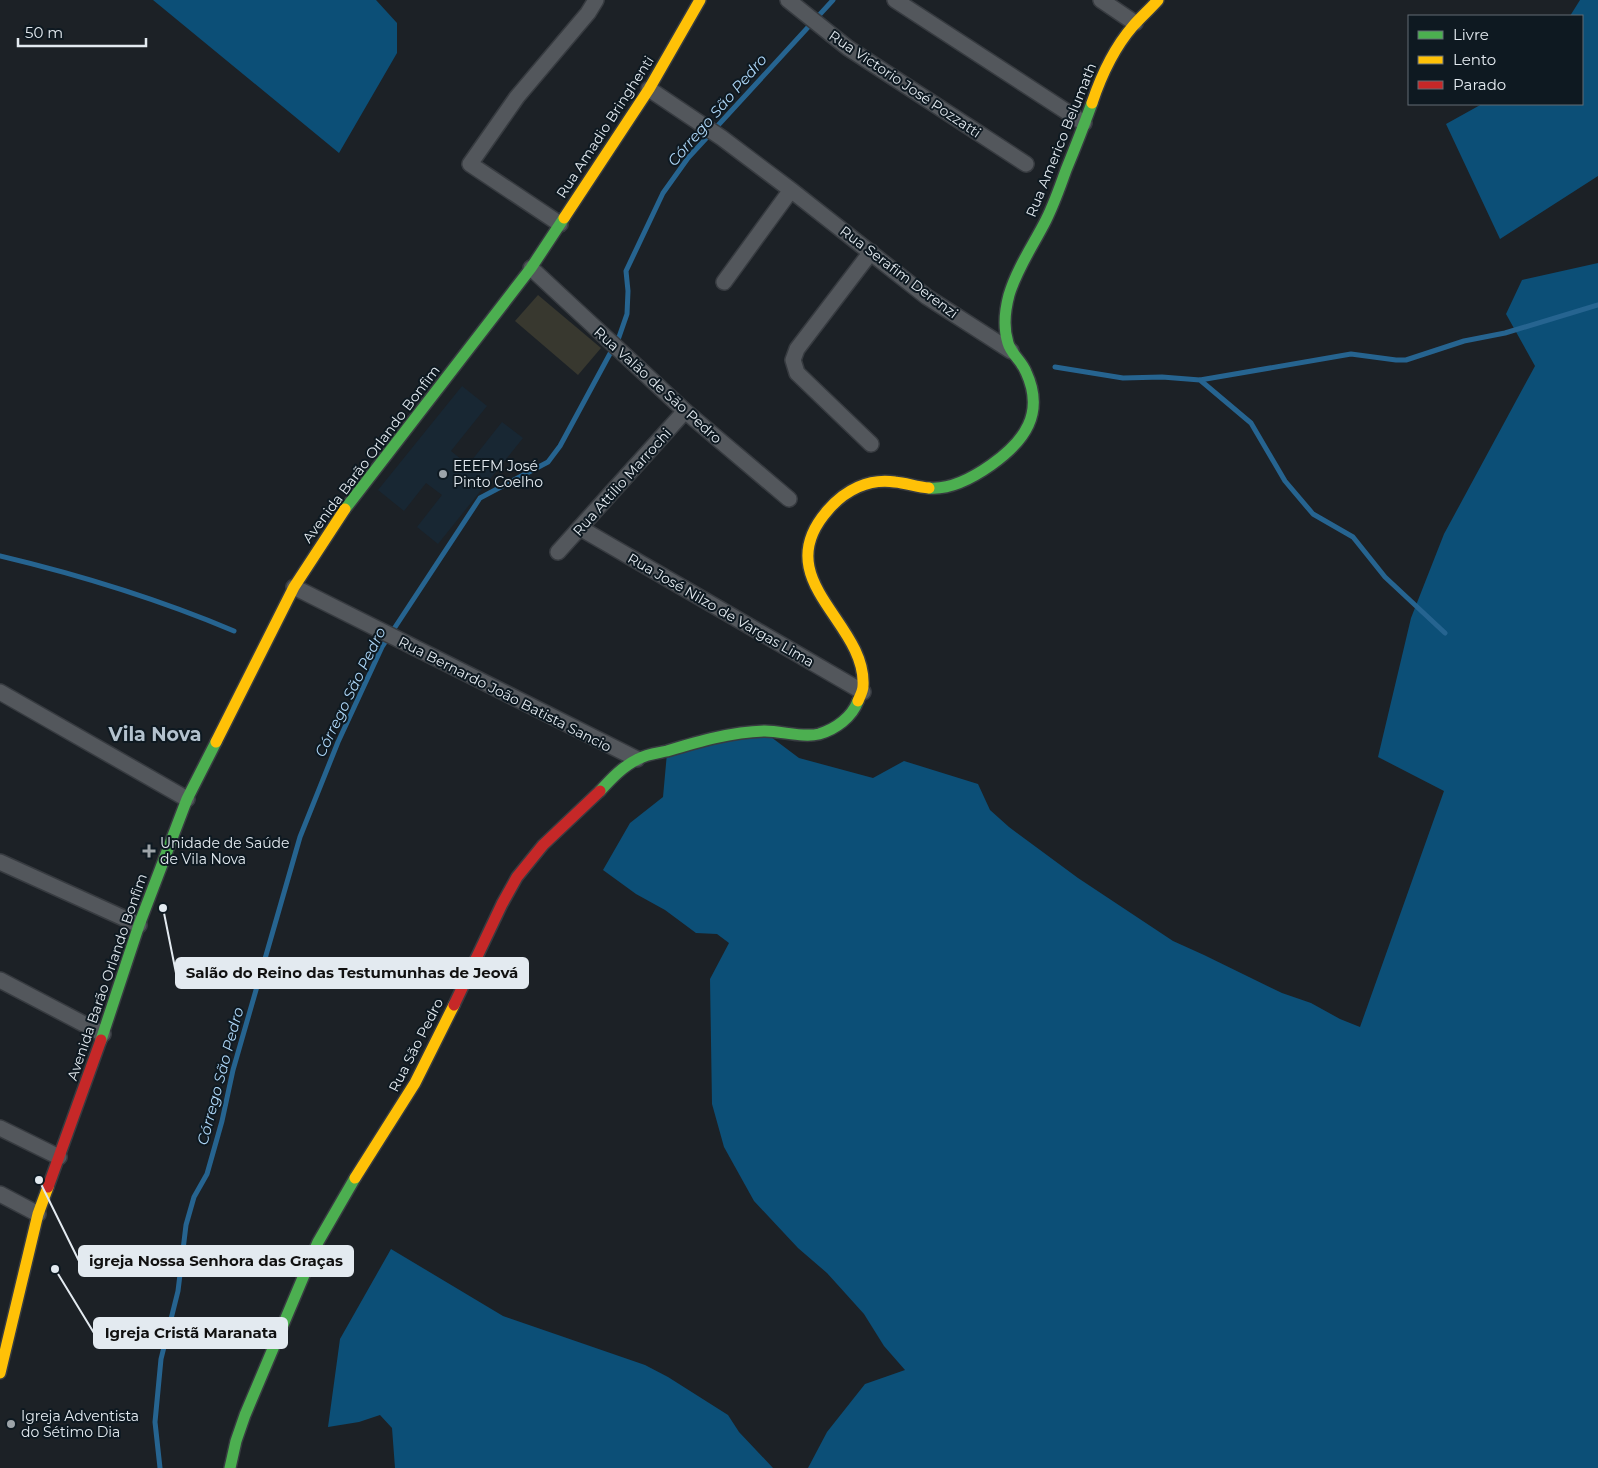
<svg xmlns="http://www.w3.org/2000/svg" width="1598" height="1468" font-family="Montserrat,sans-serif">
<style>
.built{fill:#182733}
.forest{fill:#0c4f77}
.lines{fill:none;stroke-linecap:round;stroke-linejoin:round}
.stream{stroke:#266490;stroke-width:5}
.building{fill:#38382f}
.street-casing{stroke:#373b40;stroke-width:18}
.fast-casing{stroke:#373b40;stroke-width:14}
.slow-casing{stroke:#373b40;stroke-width:14}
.jam-casing{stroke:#373b40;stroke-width:14}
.street{stroke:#53575c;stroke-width:15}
.fast{stroke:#4caf50;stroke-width:11}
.slow{stroke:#ffc107;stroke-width:11}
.jam{stroke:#c62828;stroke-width:11}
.poi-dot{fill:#9da4a9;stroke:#0e1921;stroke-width:2}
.labels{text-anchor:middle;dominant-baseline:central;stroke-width:4;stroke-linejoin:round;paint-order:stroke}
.street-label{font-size:14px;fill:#e3eaf0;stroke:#0e1921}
.poi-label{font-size:14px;fill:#e3eaf0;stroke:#0e1921;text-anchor:start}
.water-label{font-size:15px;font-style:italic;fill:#add6f7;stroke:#0e1921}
.district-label{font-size:19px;font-weight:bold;fill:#b4c2ce;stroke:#0e1921}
.leader{fill:none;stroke:#e3eaf0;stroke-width:2}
.callout-dot{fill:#e3eaf0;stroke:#0e1921;stroke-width:2}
.callout{fill:#e3eaf0;stroke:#e3eaf0;stroke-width:2}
.callout-label{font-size:15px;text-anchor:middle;font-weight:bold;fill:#111}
</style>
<rect width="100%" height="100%" fill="#1c2126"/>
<!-- built -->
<path class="built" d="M462,386L487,406L451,451L468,465L502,422L523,438L438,544L417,527L442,495L426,483L404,511L378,490Z"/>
<!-- forest -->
<path class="forest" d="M153,0H376L397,23V53L339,153Z
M1580,0H1598V176L1500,239L1446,124L1482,104H1582V16H1570Z
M1598,263V1468H808L827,1432L865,1384L905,1370L884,1346L864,1314L827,1273L798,1248L754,1201L724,1147L712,1104L710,979L729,943L717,934L696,933L665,910L636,894L603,870L630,823L663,797L667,753L767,734L799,758L873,778L904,761L978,784L990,810L1009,827L1078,878L1173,941L1204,955L1282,993L1311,1003L1340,1019L1360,1027L1444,791L1378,757L1411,618L1444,534L1535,366L1506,314L1522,280Z
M391,1249L503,1316L645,1365L668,1377L728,1415L739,1432L773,1468H395L392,1428L380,1415L359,1422L328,1427L340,1339Z"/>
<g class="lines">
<!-- stream -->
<path class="stream" d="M1055,367L1123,378L1162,377L1200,380L1351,354L1396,360H1406L1464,341L1505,333L1598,305
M1200,380L1251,423L1285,481L1313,514L1353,537L1385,577L1445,633
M0,556C80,575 158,599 234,631
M160,1468L155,1422L161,1359L178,1291L186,1225L194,1197L207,1174L222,1121L233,1070L300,837L338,742L382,647L480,498L548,462L560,446L619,337L627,314L628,291L626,271L663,193L688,158L833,0"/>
</g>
<!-- building -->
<path class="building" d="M538,295L601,348L578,375L515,321Z"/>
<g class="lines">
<!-- street casing -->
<g class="street-casing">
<path id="street" d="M788,0L848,48L1026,164
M895,0L1084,123
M1101,0L1135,23
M649,89L722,138L791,190L927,297L1011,351
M560,224L470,164L517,97L588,13L596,0
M871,252L797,349L793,360L797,373L871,444
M531,268L685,411L789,499
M724,282L791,190
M580,528L863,692
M558,552L685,411
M294,587L637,759
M0,692L187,799
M0,862L139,925
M0,980L103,1034
M0,1128L59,1157
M0,1194L38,1214"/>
</g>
<!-- fast casing -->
<g class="fast-casing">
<path id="fast" d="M929,488C951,490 974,477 991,465C1025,441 1045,413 1026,372C1022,361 1011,354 1008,343C1003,327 1005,310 1009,295C1017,268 1034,244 1046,220C1054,204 1060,187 1066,170C1075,148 1084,125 1092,103
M345,509L531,268L564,218
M600,791C611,779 623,766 638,759C647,754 658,753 667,751C700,741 731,732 765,731C782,731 803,738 819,734C836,729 852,717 858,701
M101,1040L139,925L187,799L216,742
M230,1468L236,1441L245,1415L318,1242L355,1178"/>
</g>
<!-- slow casing -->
<g class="slow-casing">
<path id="slow" d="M1092,103C1101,76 1114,48 1133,26C1141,17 1150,9 1158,0
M564,218L649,89L700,0
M858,701C860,696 863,691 863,686C867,622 766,580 828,510C845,490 869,478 895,482C906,483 917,487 929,488
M216,742L294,587L345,509
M355,1178L415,1083L454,1005
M0,1373L38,1214L48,1187"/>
</g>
<!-- jam casing -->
<g class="jam-casing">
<path id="jam" d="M454,1005L502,904L517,877L543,845L600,791
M48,1187L101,1040"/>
</g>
<!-- street -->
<use href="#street" class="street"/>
<!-- fast -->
<use href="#fast" class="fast"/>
<!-- slow -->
<use href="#slow" class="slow"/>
<!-- jam -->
<use href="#jam" class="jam"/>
</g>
<!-- markers -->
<g class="poi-dot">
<circle cx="443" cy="474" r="5"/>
<path d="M146.5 843.5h5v5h5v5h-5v5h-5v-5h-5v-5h5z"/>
<circle cx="11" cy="1424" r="5"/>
</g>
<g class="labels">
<!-- street labels -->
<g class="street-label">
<text transform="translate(905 84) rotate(34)">Rua Victorio José Pozzatti</text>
<text transform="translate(605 127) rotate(-57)">Rua Amadio Bringhenti</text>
<text transform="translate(1061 140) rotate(-68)">Rua Americo Belumath</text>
<text transform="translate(899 272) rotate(37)">Rua Serafim Derenzi</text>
<text transform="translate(658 385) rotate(42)">Rua Valão de São Pedro</text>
<text transform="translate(371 454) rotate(-53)">Avenida Barão Orlando Bonfim</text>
<text transform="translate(622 482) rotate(-48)">Rua Attilio Marrochi</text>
<text transform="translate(721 610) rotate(30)">Rua José Nilzo de Vargas Lima</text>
<text transform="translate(505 694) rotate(27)">Rua Bernardo João Batista Sancio</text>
<text transform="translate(107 977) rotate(-71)">Avenida Barão Orlando Bonfim</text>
<text transform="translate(416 1045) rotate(-63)">Rua São Pedro</text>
</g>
<!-- poi labels -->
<g class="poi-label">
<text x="453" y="466">EEEFM José<tspan x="453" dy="16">Pinto Coelho</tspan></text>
<text x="160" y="843">Unidade de Saúde<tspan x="160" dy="16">de Vila Nova</tspan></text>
<text x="21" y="1416">Igreja Adventista<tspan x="21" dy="16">do Sétimo Dia</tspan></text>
</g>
<!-- water labels -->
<g class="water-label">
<text transform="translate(717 110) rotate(-49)">Córrego São Pedro</text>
<text transform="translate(350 692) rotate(-64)">Córrego São Pedro</text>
<text transform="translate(220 1076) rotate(-75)">Córrego São Pedro</text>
</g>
<!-- district labels -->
<g class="district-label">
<text x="155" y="734">Vila Nova</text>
</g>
</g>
<!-- callouts -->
<path class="leader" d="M163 908L176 973M39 1180L79 1261M55 1269L94 1333"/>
<g class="callout-dot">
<circle cx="163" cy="908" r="5"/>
<circle cx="39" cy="1180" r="5"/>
<circle cx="55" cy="1269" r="5"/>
</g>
<g class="callout">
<rect x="176" y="958" width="352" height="30" rx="5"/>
<rect x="79" y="1246" width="274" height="30" rx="5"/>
<rect x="94" y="1318" width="193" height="30" rx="5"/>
</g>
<g class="callout-label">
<text x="352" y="978">Salão do Reino das Testumunhas de Jeová</text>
<text x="216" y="1266">igreja Nossa Senhora das Graças</text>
<text x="191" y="1338">Igreja Cristã Maranata</text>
</g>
<!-- legend -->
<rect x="1408" y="15" width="175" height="90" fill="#0e1921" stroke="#636d74"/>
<rect x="1418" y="31" width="25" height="8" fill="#4caf50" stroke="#636d74"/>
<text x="1453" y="40" font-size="15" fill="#e3eaf0">Livre</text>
<rect x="1418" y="56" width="25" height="8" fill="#ffc107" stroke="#636d74"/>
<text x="1453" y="65" font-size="15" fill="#e3eaf0">Lento</text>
<rect x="1418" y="81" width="25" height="8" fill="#c62828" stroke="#636d74"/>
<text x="1453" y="90" font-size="15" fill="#e3eaf0">Parado</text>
<!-- scale -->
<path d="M18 38v8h128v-8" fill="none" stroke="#e3eaf0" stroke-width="2.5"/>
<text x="25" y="38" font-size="15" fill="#e3eaf0" stroke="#0e1921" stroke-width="4" paint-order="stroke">50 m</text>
</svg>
